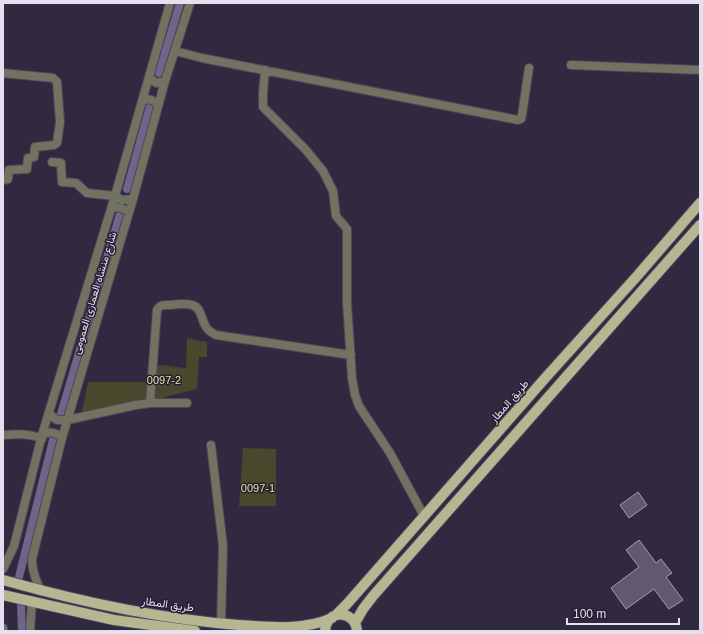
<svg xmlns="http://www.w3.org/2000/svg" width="703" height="634" font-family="Helvetica,Vazirmatn,sans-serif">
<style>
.green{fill:#49482c}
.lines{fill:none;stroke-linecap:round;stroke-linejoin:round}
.canal{stroke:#706489;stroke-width:8}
.building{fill:#605971;stroke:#a59cb8}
.minor-casing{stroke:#4d465b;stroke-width:10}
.primary-casing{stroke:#4d465b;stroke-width:12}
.minor{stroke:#727260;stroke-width:8}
.primary{stroke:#b7b692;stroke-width:10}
.labels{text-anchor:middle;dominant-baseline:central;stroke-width:3;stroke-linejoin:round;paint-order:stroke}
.street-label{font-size:11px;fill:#e4e0ee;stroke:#261f34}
.park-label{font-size:11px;fill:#e6e39e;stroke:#261f34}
</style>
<rect width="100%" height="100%" fill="#30293f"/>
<!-- green -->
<path class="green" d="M187,338L207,342V357H199L197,389L142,403L81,416L88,382H148L151,364L186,368Z
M243,448L276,449V506H239Z"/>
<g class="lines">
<!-- canal -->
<path class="canal" d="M159,73L180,3
M127,189L150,106
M61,414L120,214
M19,577L54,436
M21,604L22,631"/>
</g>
<!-- building -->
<path class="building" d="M638,492L647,505L629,518L620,505Z
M639,540L656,563L661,559L672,573L666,577L683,600L669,609L654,589L626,609L611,588L639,567L626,550Z"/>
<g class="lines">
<!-- minor casing -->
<g class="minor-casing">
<path id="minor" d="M175,51L202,58L518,120L521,119L522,115L529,68
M571,65L700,70
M265,70L263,93V107L306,150L323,171L333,191L336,216L347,229V303L352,378L355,395L359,406L390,453L424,516
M3,73L53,78L57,82L60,122L57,143L54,145L35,147L34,157L28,158L27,169L9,170L8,179L3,180
M149,77L156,83L165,81
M142,101C149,98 154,99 158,106
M52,162L61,163L62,182L76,183L87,193L115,196L122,200L133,199
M112,207L121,208L129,212
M150,403L157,310C160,304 165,305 170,305C177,304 185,303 192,305C201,307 201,318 205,325C207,330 212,333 216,335L351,355
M49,414L57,420H67L136,405L150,403H187
M3,435C16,434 29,433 42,439
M42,435C50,431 55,432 62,438
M211,445L223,546L221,623
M3,569L14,546L42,435L115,196L170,3
M41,591C36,580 32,571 32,559L62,438L133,199L165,81L190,3
M3,628V631
M30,631L32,602"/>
</g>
<!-- primary casing -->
<g class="primary-casing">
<path id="primary" d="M3,580C81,602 158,619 239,625C269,627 303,631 332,618
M3,595L114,620L195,631
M336,615L347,604L547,376L638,275L700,203
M355,623L363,609L373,596L700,225
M325,631C326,609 355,609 357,631"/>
</g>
<!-- minor -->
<use href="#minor" class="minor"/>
<!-- primary -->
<use href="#primary" class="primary"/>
</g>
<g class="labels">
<!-- street labels -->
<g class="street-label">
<text transform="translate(94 293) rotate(-73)">شارع منشاه العمارى العمومى</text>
<text transform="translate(509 401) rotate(-49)">طريق المطار</text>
<text transform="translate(168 604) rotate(8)">طريق المطار</text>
</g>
<!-- park labels -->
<g class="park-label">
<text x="164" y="380">0097-2</text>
<text x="258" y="488">0097-1</text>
</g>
</g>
<!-- border -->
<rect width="703" height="634" fill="none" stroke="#e4e0ee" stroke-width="8"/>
<!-- scale -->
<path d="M567 618v6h112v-6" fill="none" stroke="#e4e0ee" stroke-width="2"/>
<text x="573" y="618" font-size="12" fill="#e4e0ee" stroke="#261f34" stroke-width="3" paint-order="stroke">100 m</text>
</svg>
